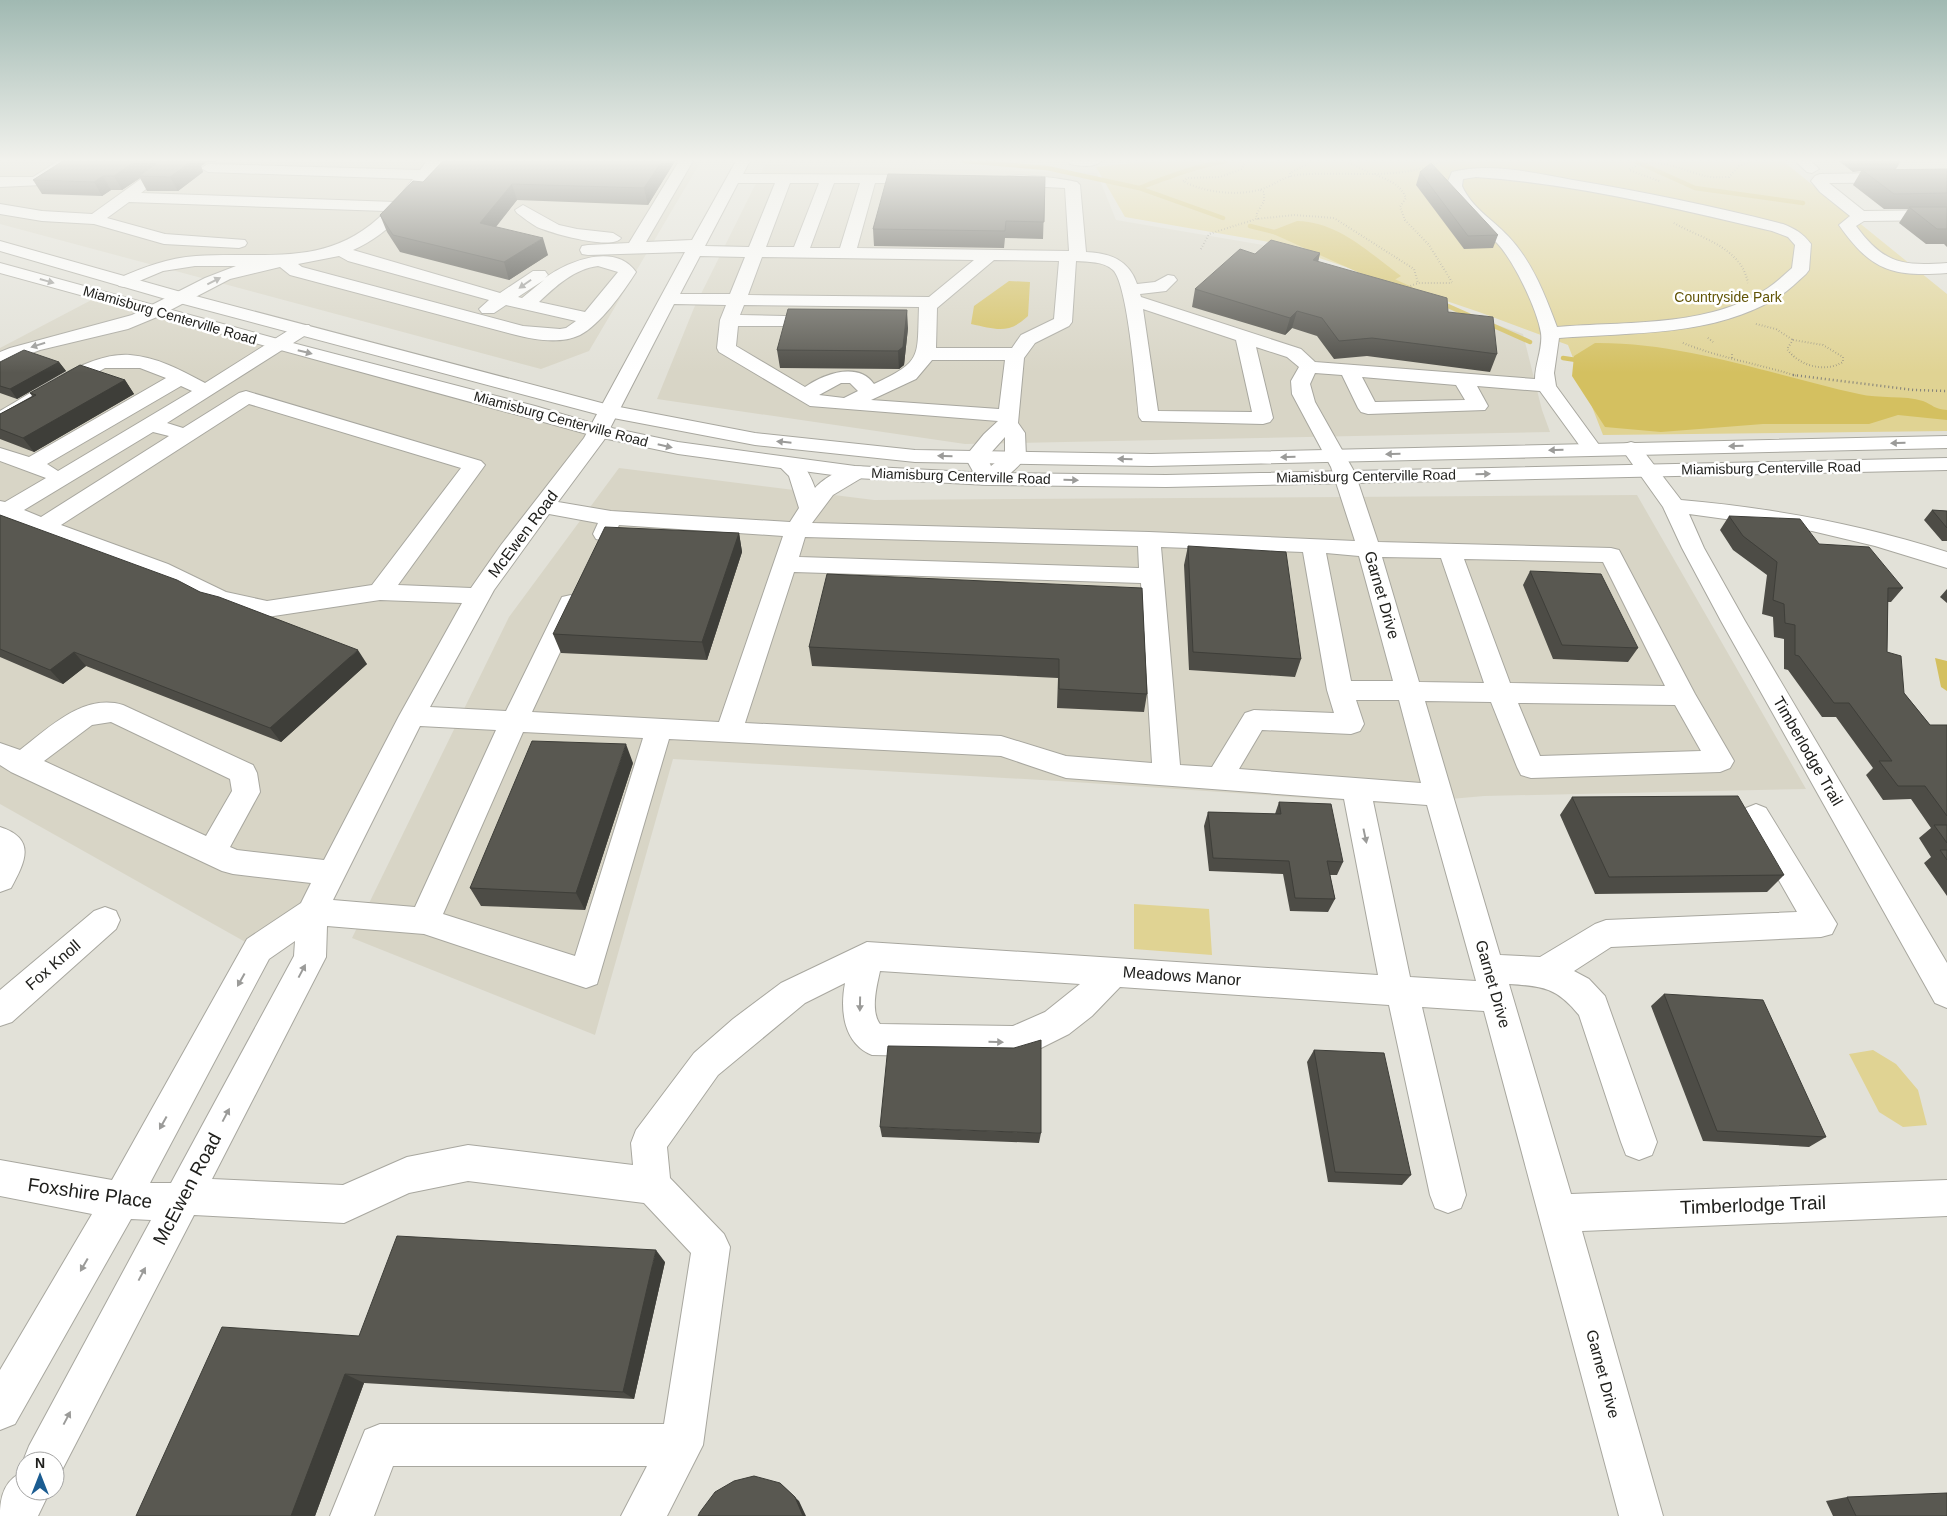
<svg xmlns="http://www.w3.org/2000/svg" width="1947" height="1516" font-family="Arial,sans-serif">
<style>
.built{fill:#d8d5c6}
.green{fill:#e0d393}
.water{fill:#d4c060}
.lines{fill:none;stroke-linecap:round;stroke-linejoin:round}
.stream{stroke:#d4c060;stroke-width:4.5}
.minor-casing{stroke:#a8a79f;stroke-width:2}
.major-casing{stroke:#a8a79f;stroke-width:2}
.path-far1{stroke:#807f79;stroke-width:2;stroke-dasharray:0.5 2.5;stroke-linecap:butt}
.path{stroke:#807f79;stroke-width:2.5;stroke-dasharray:1 3;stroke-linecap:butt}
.minor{fill:#fff;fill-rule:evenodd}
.major{fill:#fff;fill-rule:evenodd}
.wall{fill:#4d4c46}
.shaded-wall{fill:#3e3e39}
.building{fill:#595851;stroke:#3e3e39}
.oneway{fill:#9b9b99}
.labels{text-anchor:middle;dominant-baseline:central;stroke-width:5;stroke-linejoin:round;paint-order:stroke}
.far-park-label{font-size:14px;fill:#615406;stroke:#fff}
.far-street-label{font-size:14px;fill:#20201d;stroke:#fff}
.street-label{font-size:16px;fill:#20201d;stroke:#fff}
.near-street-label{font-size:19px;fill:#20201d;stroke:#fff}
</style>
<rect width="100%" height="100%" fill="#e2e1d8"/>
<!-- built -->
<path class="built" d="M0,161H701L589,351L541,369L0,224Z
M765,165L1097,173L1116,220L1275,247L1523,334L1542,410L1550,432L965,444L657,399L694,308Z
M99,296L598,431L509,550L312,912L258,949L0,804V348Z
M619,468L874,500L1637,495L1806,789L1484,796L1395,804L1059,781L673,759L595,1035L352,938L509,617Z"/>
<!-- green -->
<path class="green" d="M1154,161H1783L1947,294V431L1603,435L1568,345L1479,312L1275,243L1125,217L1096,167Z
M1134,904L1209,909L1212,955L1134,949Z
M1873,1050L1896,1064L1918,1090L1927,1125L1903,1127L1879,1112L1849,1054Z"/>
<!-- water -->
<path class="water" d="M1297,221C1339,222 1368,252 1401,276L1386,285L1269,232Z
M1009,281L1030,282L1028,316C1008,335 996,329 971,324L974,306Z
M1595,343C1685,342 1772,375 1859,394C1878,399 1905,395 1923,401C1933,405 1934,409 1947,410V420L1898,415L1869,424H1763L1661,432L1605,427L1572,376L1574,356Z
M1935,658L1947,661V691L1941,687Z"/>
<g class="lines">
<!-- stream -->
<path class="stream" d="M964,161L1047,168L1139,188L1223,218
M1635,161L1695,188L1803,203
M1139,188C1168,177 1196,166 1226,161
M1250,226L1278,233
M1385,277L1411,289
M1439,302L1475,318
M1485,322L1530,342
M1563,358L1583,361"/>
<!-- minor casing -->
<g class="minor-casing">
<path id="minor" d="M58,161H75L41,185L0,187V177H33Z
M166,161H182L141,193L395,202L413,179L208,172L201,168L208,164L420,170L427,161H441C422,196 391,234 353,250L500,293L533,271H545L548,275L545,278C568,261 615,242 636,272C624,291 600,325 580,335C561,344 535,340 516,335L290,275L280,267L230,279L157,317L128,329L40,350L0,365V352L10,348L132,315L205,278L236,266H195L163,271L125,287L119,286L116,282L119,278C144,267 168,258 196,256C268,251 329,269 386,211L129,202L107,218L165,234L245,240L247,243L245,246L239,248L164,244L94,224L42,221L0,214V204L42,211L92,214ZM339,256L348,261L489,300L479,309L482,313H494L506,305L576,321L566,328L560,329L523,326L302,267L298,264ZM598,266L618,272L585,312L539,302C556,286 574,269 598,266ZM544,280L522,298L518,297Z
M679,161H693L646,242L692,240L736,161H750L743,174L929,175L932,178L924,183H875L857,248L1069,251L1065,188L1007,185L999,180C1007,170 1065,179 1077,182L1080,185L1086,252C1110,253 1129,260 1137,284L1155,282L1168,275L1174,276L1177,280L1166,291L1140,294L1141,297L1301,349L1315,362L1535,379C1535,364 1543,348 1541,333C1537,309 1514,261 1497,243C1479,224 1458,211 1446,186L1452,172C1490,162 1535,173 1573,180C1644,192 1713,206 1783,224C1795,229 1803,233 1811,244L1809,270L1806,274C1798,281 1789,290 1780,296C1714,337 1633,332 1559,338L1554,373L1556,386L1602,449L1599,453L1592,455L1585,453L1540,391L1477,386L1488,406L1485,410L1368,414L1361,412L1358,408L1342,375L1315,373L1310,384L1315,402L1355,473L1378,542L1611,548L1619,550L1695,694L1734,761L1730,768L1720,772L1531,778L1521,775L1517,767L1491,702L1425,701L1500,955L1540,957L1595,924L1606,920L1797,912L1742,816L1746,808L1756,804L1766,808L1837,924L1832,934L1821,937L1611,947L1574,971L1589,979L1605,996L1657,1142L1652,1155L1639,1160L1626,1155L1621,1142L1579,1015C1557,988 1543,986 1509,984L1571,1194L1947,1180V1216L1582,1231L1663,1516H1619L1484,1011L1422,1007L1466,1195L1461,1208L1448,1213L1435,1208L1430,1195L1389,1005L1120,987L1092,1016L1069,1034L1041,1048L1013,1058L872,1055C843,1043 840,1010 845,983L805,1003L718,1075L667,1147L670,1178L724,1234L730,1247L703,1445L667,1516H621L647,1466H393L374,1516H330L365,1430L380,1424H664L691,1253L644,1203L468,1181L409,1193L344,1223L194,1215L59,1476L55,1478V1461H25V1467L23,1461L29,1446L151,1220L131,1219L15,1424L0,1430V1370L92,1214L0,1196V1160L112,1180L247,939L301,903L311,883L233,874L222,871L11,772L0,765V743L20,750C49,728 83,693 123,705L253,765L257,773L260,792L230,847L237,850L324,860L399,716L462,603L380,600L267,617L211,605L152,574L8,520L0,522V501L5,502L46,478L0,461V448L29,457L166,378L140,368H105L7,423L0,425V411C36,391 89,352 130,355C157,357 181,370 205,383L297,325H309L312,329L309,333L167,423L183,428L239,393L246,391L481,461L485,465L398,585L471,588L501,545L584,438L685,252L588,255L582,254L580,250L582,246L588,245L629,243ZM1476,177C1576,184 1674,208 1772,231L1788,237L1795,245L1792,268C1784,275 1777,282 1768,288C1708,328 1626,321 1557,327C1545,295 1532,261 1508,236C1492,219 1472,208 1462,186L1463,179ZM738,183H775L749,247L705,246ZM790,183H819L794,247H766ZM834,183H860L840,248H810ZM700,256L745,257L730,294H680ZM762,257L974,260L929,297L748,295ZM994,260L1059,261L1054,319L1021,335L1012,348H936L937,308ZM1076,261C1088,262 1103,261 1113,270C1128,284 1136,391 1139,417L1142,421L1263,424L1270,422L1273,418L1256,347L1287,357L1299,367L1291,381L1292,394L1331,467L1355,541L1149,532L812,523L833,495L863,477L866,472L863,467C848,464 825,477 815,488C809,472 802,456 782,461L778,465L789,476L799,508L790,522L611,511L558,502L604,440L674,304L726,305L720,320L717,348L719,352L810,406L998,421L984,434L965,457L980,484C997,488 1016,470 1026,457L1025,433L1018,423L1024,358L1035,343L1069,326L1072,322ZM744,305L919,307C917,358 923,361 874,384C858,361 823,374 805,387L736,346L738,326H823L829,325L832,321L829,317L740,315ZM1143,309L1236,340L1252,412L1158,411ZM932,360H1005L999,409L871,400L916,379ZM1362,377L1456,385L1465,400L1375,402ZM841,383H850L858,391L844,398L819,395ZM181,386L192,391L58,471L47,464ZM249,404L461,468L372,585L267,601L226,592L168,564L61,525ZM153,432L169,436L41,517L24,510ZM1005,437V455L991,466L987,457ZM549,514L598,523L593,534L596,539L604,541L612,539L619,525L783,536L719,722L532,712L583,603L580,597L571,595L562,597L559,603L506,711L430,707L494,590ZM805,537L1138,546L1139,568L799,557ZM1161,547L1303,552L1327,690L1334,713L1254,710L1245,713L1212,767L1180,765ZM1326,553L1359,556L1393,681H1351ZM1382,557L1441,558L1484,683L1419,682ZM1464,559L1603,562L1665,686L1510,683ZM794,572L1141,583L1152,763L1066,756L1001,736L745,723ZM1356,700H1399L1421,783L1239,769L1262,730L1351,734L1360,731L1364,724ZM1518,703L1675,705L1701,751L1540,756ZM111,722L230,779L232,791L206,836L44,761L92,725ZM420,726L496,730L415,907L333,900ZM523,732L643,738L575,956L443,914ZM669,739L1001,756L1066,778L1344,799L1378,975L867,942L781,983L733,1019L694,1053L636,1130L631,1143L633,1165L468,1145L407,1157L343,1185L212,1179L326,957L327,926L424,934L586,988L597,984ZM1373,801L1427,805L1476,981L1410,977ZM295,941L294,956L171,1183H150L269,959ZM880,971L1080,984L1045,1012L1013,1026L880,1024C870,1011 877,985 880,971Z
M1068,161H1101C1095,168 1079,166 1070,164Z
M1795,161H1811L1819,169L1812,173L1807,172Z
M1947,172V182L1829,183L1864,211L1947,210V220L1864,221L1856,226C1884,264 1902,266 1947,263V273C1893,277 1871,271 1839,225L1850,216L1820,192L1811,181L1815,176L1820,174Z
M523,205L559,225L577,229L613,233L621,238C612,251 551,233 537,227C530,223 524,218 517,213L515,210Z
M1631,442L1638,444L1681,500C1772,508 1860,524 1947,552V568L1875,546L1812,531L1689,514L1704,548L1745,621L1947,963V1008L1935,1003L1721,621L1682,548L1663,507L1621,448L1624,444Z
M0,827C37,839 25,862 11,888L0,892Z
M105,907L116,911L120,920L116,929L12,1022L0,1026V990L94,911Z
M25,1471V1491H50L38,1516H0C0,1495 5,1479 25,1471Z"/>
</g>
<!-- major casing -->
<g class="major-casing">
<path id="major" d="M0,241L188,294L609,405L755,433L915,450L1151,454L1947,436V448L1151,466L915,462L755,445L608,417L176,302L0,251Z
M0,263L285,341L535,406L602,426L678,442L855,466L988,473L1166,475L1947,458V470L1166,487L988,485L855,478L678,454L598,437L0,273Z"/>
</g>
<!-- path-far1 -->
<path class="path-far1" d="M1245,161L1242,169L1220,177L1188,178L1183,181C1205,193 1241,197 1265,188C1275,184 1285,176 1296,175C1346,170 1396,182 1443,161
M1346,161L1368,172
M1374,174C1387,180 1400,183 1406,198L1400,207L1405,220L1429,245L1452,282
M1290,177V173L1313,161
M1659,181L1629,170C1652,153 1681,170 1705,176C1713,178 1721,177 1729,177L1739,166L1751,161
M1258,219L1256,215L1264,201V192L1260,190
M1674,223C1702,239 1741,247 1748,283
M1201,249L1209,234L1256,219L1295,215L1334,218L1414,269L1418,283H1452
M1405,288L1418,283
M1756,324L1776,329L1793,340
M1708,338L1713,342
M1793,340L1823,345L1843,357V362C1825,373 1799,366 1787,349Z
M1683,343C1720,358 1759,364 1797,376
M1732,354V359"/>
<!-- path -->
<path class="path" d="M1793,375L1914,390L1947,391"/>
<!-- minor -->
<use href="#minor" class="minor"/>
<!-- major -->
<use href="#major" class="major"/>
</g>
<!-- wall -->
<path class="wall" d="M63,161H217L215,162H207L201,166L203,172L178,191H147L140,178L122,190H111L102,196L42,194L33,180Z
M443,161H675L648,205L517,200L496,227L548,255L509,280L400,252L387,232L380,215L423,182Z
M1839,161H1901L1896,169H1947V247L1944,244H1926L1899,223L1908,209H1884L1853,185L1861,171L1853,172Z
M1420,172L1498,235L1493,248L1464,249L1416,185Z
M1045,177L1043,239L1005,238L1004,248L874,246L873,229Z
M1320,253L1318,262L1448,312L1497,354L1490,372L1367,356L1334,359L1317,336L1292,328L1285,335L1192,307L1195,289L1255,254Z
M908,328L904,365L899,369L780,368L777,350Z
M0,362H59L66,371L17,399L0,393Z
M125,380L134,394L34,452L0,439V414L32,396L30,393Z
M1932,510L1947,511V541H1942L1924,520Z
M0,515L200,592L367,664L281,742L86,666L63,684L0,657Z
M1729,516L1819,544L1903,588L1891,602H1888L1887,652L1904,693L1930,725H1947V896L1924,863L1931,857L1919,838L1931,828L1911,799L1883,800L1866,775L1873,768L1836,717H1822L1788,670L1784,669V639L1774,637L1773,617L1762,614L1767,575L1733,550L1720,530Z
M739,533L742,552L707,660L561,653L553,634Z
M1188,546L1301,659L1295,677L1189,670L1184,565Z
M1530,571L1638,648L1628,662L1553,659L1523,585Z
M1142,588L1147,694L1144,712L1057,708L1058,678L812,666L809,647Z
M1947,589V603L1940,597Z
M633,763L585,910L481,906L470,888Z
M1572,797L1784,875L1767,892L1595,894L1560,815Z
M1279,802L1343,862L1337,875H1330L1335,899L1328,912L1290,911L1283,874L1209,871L1204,826L1208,812L1275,814Z
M1664,994L1826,1137L1809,1147L1703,1141L1651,1006Z
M1314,1050L1411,1175L1402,1185L1328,1182L1307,1062Z
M880,1127L1041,1133L1039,1143L882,1137Z
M665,1262L634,1399L364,1383L315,1516H136L359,1336Z
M1847,1497L1947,1516H1833L1826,1501Z"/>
<!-- shaded-wall -->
<path class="shaded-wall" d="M136,161H164L139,176L140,178L122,190L114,176Z
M192,161H206L207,162L201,166L203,172L178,191L170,177Z
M662,161H675L648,205L644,188Z
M103,176L111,190L102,196L94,182Z
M512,184L517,200L485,240L480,223Z
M543,238L548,255L509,280L504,262Z
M1320,253L1316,270L1313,260Z
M907,310L908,328L904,365L899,369L898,351Z
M1297,311L1292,328L1285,335L1290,318Z
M59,362L66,371L17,399L10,389Z
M125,380L134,394L34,452L23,438Z
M739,533L742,552L707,660L702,642Z
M358,650L367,664L281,742L270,728Z
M74,652L86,666L63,684L50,670Z
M626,744L633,763L585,910L576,893Z
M656,1250L665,1262L634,1399L623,1392Z
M345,1374L364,1383L315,1516H291Z
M780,1483L799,1501L806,1516H803Z"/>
<!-- building -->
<path class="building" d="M63,161H136L114,176H103L94,182L33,180Z
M160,161H192L170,177L139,176Z
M443,161H662L644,188L512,184L480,223L543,238L504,262L393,235L380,215L413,181L423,182Z
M1431,163L1498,235L1468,236L1420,172Z
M1947,169V193L1894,194L1862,170Z
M888,174L1045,177L1044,222L1006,221L1005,231L873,229Z
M1909,207H1947V229H1937Z
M1271,240L1320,253L1313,260L1447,298L1448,312L1493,317L1497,354L1372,338L1339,341L1322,318L1297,311L1290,318L1195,289L1240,249L1255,254Z
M788,309L907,310L903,347L898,351L777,350Z
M24,350L59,362L10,389L0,386V362Z
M80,365L125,380L23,438L0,429V414L36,395L30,393Z
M1932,510L1947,511V528Z
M0,515L177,580L200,592L219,597L358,650L270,728L74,652L50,670L0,649Z
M1729,516L1800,519L1819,544L1869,547L1903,588H1888L1887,652L1901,656L1904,693L1930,725H1947V816L1925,786H1898L1879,761H1892L1849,703H1834L1799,656L1795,655V625L1785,623L1784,604L1773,600L1777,562L1743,536Z
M605,527L739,533L702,642L553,634Z
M1188,546L1286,552L1301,659L1193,652Z
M1530,571L1601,574L1638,648L1562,645Z
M827,574L1142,588L1147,694L1059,689V659L809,647Z
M532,741L626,744L576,893L470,888Z
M1738,796L1784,875L1609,877L1572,797Z
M1279,802L1331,804L1343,862L1327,861L1335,899L1295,898L1289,861L1213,858L1208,812L1281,814Z
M1934,825H1947V843Z
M1940,850H1947V860Z
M1664,994L1763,1000L1826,1137L1717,1131Z
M1041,1040V1133L880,1127L888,1046L1014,1048Z
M1314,1050L1384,1053L1411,1175L1335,1172Z
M397,1236L656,1250L623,1392L345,1374L291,1516H136L222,1327L359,1336Z
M754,1476L780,1483L795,1497L803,1516H698L700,1512L715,1492L734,1481Z
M1947,1493V1516H1856L1847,1497Z"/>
<!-- one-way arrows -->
<defs><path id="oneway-solid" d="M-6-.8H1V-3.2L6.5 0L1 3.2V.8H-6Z" transform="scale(1.25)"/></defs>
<g class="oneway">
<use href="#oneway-solid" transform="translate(47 281) rotate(16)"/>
<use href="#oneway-solid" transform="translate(214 281) rotate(-27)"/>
<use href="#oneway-solid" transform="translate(525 284) rotate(145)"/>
<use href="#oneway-solid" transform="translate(38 345) rotate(163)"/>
<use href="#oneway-solid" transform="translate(305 352) rotate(14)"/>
<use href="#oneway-solid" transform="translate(784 442) rotate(-174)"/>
<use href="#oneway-solid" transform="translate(1898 443) rotate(179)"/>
<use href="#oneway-solid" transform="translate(665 446) rotate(13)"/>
<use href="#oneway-solid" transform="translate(1736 446) rotate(179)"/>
<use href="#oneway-solid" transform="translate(1556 450) rotate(178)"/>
<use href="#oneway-solid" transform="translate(1393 454) rotate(178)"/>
<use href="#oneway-solid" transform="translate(945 456) rotate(-179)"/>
<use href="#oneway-solid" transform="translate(1288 457) rotate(179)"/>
<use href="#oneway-solid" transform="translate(1125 459) rotate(-179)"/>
<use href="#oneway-solid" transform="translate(1483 474) rotate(-1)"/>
<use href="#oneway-solid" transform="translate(1071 480) rotate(1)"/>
<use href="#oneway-solid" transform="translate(1365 836) rotate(78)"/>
<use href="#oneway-solid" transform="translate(302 971) rotate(-62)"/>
<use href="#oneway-solid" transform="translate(241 980) rotate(119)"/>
<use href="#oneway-solid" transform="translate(860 1004) rotate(91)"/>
<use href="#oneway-solid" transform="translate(996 1042) rotate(1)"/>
<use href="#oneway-solid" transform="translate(226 1115) rotate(-62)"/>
<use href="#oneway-solid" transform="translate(163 1123) rotate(119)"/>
<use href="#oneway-solid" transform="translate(84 1265) rotate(120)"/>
<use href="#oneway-solid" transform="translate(142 1274) rotate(-62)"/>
<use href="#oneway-solid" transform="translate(67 1418) rotate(-62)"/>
</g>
<!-- sky -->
<linearGradient id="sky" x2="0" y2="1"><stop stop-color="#a0b9b2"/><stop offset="0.43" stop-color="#f2f2ed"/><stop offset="1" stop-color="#f2f2ed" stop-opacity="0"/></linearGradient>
<rect width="1947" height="373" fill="url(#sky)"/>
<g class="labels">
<!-- far-park labels -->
<g class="far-park-label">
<text x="1728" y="297">Countryside Park</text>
</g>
<!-- far-street labels -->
<g class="far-street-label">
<text transform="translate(170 315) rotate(16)">Miamisburg Centerville Road</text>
<text transform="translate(561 419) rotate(15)">Miamisburg Centerville Road</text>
<text transform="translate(1771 468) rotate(-1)">Miamisburg Centerville Road</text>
<text transform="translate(961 476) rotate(2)">Miamisburg Centerville Road</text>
<text transform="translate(1366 476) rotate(-1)">Miamisburg Centerville Road</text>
</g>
<!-- street labels -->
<g class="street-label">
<text transform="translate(523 534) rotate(-53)">McEwen Road</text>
<text transform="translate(1382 595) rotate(74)">Garnet Drive</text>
<text transform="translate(1808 751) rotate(60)">Timberlodge Trail</text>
<text transform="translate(53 965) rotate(-41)">Fox Knoll</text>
<text transform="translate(1182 976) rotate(4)">Meadows Manor</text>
<text transform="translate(1493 984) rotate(74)">Garnet Drive</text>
<text transform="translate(1603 1374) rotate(75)">Garnet Drive</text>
</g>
<!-- near-street labels -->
<g class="near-street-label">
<text transform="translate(187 1189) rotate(-62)">McEwen Road</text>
<text transform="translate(90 1193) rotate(8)">Foxshire Place</text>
<text transform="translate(1753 1205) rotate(-2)">Timberlodge Trail</text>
</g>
</g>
<!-- north arrow -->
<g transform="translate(40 1476)"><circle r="24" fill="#ffffff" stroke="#a6a6a5"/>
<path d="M0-4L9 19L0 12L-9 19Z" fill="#1b5c91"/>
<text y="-8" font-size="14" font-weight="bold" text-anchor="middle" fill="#20201d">N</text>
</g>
</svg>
